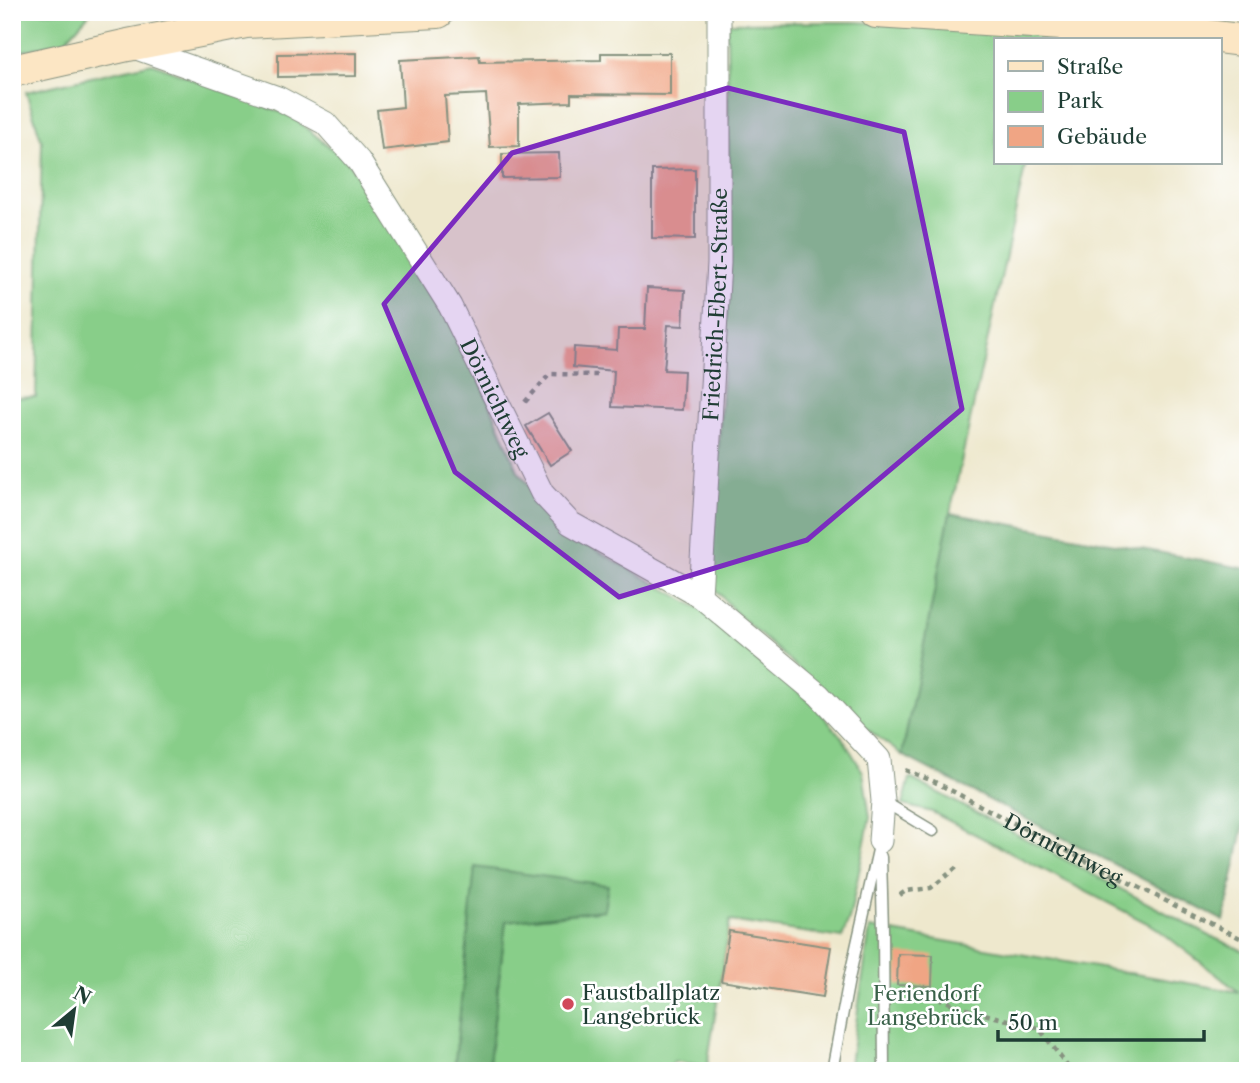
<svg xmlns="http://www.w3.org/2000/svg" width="1260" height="1083" font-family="'Libre Caslon Text',serif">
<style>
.green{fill:#88ce89;stroke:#54865e;stroke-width:2}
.forest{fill:#6eb175;stroke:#467754;stroke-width:2}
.building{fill:#f0a584}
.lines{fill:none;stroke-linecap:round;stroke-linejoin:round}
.lane-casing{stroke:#869280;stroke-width:13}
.street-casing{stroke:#869280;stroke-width:25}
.secondary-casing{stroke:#869280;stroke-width:34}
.path{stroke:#869280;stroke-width:4.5;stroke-dasharray:5 5;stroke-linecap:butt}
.lane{stroke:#fff;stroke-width:10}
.street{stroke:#fff;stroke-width:23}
.secondary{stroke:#fce6c4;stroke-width:32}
.marked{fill:#7b2cbf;fill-opacity:0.2;stroke:#7b2cbf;stroke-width:5;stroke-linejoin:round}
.poi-dot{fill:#d1495b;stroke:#fff;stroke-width:2.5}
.labels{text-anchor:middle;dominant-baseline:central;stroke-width:5;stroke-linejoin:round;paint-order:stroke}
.street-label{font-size:21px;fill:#1f3d34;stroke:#fff}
.poi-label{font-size:21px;fill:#1f3d34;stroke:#fff;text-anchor:start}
.park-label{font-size:21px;fill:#396149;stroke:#fff}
</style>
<rect width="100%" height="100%" fill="#fff"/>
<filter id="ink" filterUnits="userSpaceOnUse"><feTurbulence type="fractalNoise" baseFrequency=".0143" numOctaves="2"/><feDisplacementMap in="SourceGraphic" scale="14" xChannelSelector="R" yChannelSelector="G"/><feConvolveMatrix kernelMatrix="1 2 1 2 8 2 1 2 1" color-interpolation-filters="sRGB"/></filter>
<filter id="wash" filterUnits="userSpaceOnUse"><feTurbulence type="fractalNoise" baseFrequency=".00686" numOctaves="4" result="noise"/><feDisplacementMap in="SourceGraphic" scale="28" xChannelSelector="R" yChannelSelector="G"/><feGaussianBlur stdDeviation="1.57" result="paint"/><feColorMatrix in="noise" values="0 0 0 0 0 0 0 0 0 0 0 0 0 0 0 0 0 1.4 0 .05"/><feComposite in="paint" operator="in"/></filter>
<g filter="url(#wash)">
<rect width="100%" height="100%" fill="#eee8cd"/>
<!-- green -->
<path class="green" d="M12,12H91L64,42L12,53Z
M855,22L1054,34L1053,40H996V163H1026L950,513L902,755L859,723L734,611L710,583L730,258L727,23Z
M152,63L293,117L349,163L466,346L518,471L568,534L709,614L815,706L844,740L863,772L870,817L850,916L842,938L730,921L707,1066L674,1061L667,1071H488L506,921L604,910L476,867L454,1071H12V398L36,397L42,142L26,92Z
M910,778L1210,936L1248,953V1071H849L870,928L1239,992L1155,927L932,812L903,805Z"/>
<!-- forest -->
<path class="forest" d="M950,513L1248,569V805L1224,921L902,755Z
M475,867L608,885L604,910L506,921L488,1071H454Z"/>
<g id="blocks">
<!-- building -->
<path class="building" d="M356,53V76L278,77V54Z
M601,53H670V95L571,94V102L519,104V146L490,147L486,94L445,96L448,142L382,150L377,110L403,107L400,60L479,56L480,62L601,60Z
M559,153L560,177L502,178V154Z
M695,169V239L652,238V170Z
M647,288L685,290L683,326L668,325L664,370L684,371L682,410L612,407L614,371L573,367L574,347L617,350L618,329H645Z
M548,413L572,451L550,465L526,426Z
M729,931L831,947L823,997L721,981Z
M898,954L933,955L932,986L897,985Z"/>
</g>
</g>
<g filter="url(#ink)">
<use href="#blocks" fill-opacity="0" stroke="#869280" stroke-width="2"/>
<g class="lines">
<!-- lane casing -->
<g class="lane-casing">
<path id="lane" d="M883,801L933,831
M881,857L883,930L884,1071
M832,1071L849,979L880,841"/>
</g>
<!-- street casing -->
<g class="street-casing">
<g id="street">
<path id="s2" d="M128,45L278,98L325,123L359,161L450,306L542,493L570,523L700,596L819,695L879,759L883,801L880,841"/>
<path id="s3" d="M700,596L719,263V12"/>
</g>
</g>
<!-- secondary casing -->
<g class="secondary-casing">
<path id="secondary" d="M876,12L1169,31L1248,41
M12,71L128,45L246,22L438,12"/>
</g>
<!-- path -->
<g class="path">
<path d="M525,402L550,374L597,375"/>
<path id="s1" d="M905,770L933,781L1092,864L1248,942"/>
<path d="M900,895L906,891L931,888L957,867"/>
<path d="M919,991L972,1011L1039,1028L1071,1071"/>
</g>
<!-- lane -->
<use href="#lane" class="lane"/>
<!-- street -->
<use href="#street" class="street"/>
<!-- secondary -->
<use href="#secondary" class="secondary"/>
</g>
</g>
<!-- marked area -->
<path class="marked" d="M728,88L904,132L962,409L807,540L619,597L455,472L384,304L512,153Z"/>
<!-- markers -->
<circle class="poi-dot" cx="568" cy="1004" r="7"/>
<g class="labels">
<!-- street labels -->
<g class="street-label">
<text stroke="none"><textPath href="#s3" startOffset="292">Friedrich-Ebert-Straße</textPath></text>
<text stroke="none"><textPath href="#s2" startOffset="537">Dörnichtweg</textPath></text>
<text stroke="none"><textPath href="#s1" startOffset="177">Dörnichtweg</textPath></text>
</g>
<!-- poi labels -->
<g class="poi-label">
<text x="582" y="992">Faustballplatz<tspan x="582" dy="24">Langebrück</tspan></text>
</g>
<!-- park labels -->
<g class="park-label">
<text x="926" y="993">Feriendorf<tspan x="926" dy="24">Langebrück</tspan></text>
</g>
</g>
<!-- margin -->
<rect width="1260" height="1083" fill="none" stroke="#fff" stroke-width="42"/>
<!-- legend -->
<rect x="994" y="38" width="228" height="126" fill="#ffffff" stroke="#a5b1ae" stroke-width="2"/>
<rect x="1008" y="61" width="35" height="10" fill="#fce6c4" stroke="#a5b1ae" stroke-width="2"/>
<text x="1057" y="74" font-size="21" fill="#1f3d34">Straße</text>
<rect x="1008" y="91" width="35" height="21" fill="#88ce89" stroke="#a5b1ae" stroke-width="2"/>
<text x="1057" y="108" font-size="21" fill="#1f3d34">Park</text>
<rect x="1008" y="126" width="35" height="21" fill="#f0a584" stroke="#a5b1ae" stroke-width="2"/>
<text x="1057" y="144" font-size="21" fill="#1f3d34">Gebäude</text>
<!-- north arrow -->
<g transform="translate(74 1010) rotate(29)" stroke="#ffffff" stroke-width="5" paint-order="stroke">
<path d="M0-5L12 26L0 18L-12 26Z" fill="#1f3d34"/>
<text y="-10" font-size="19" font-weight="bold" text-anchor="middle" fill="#1f3d34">N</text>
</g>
<!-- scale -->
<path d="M998 1030v10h206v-10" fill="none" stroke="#1f3d34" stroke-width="3.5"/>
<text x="1008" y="1030" font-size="21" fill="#1f3d34" stroke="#ffffff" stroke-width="5" paint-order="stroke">50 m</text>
</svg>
